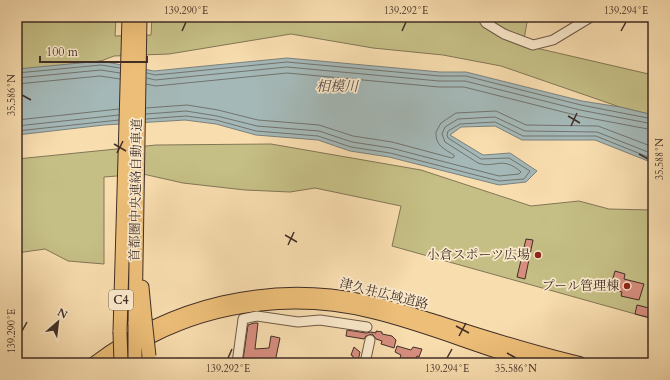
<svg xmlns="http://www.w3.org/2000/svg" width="670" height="380" font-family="Cardo,'Noto Serif JP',serif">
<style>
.green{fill:#c5bf85;stroke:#837656}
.water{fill:#a4b8b7;stroke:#7c817d}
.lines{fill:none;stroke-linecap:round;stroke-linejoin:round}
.shore{stroke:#72736e;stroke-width:1}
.building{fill:#d78e7f;stroke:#412e26}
.minor-casing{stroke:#6f5a48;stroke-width:11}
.major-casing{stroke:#412e26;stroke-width:14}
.highway-casing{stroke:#412e26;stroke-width:15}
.minor{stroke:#fae9cb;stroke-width:9}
.major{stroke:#ecbe78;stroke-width:12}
.highway{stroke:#ecbe78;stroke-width:13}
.highway-bridge-casing{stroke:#412e26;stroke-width:15;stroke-linecap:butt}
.highway-bridge{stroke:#ecbe78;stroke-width:13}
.ticks{fill:none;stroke:#412e26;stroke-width:1.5}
.poi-dot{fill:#8f2418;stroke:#fae9cb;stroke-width:1.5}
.labels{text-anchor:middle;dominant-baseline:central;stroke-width:3.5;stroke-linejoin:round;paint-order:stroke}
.shield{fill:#fae9cb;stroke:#786658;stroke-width:1}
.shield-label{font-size:12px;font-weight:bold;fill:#412e26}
.street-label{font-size:13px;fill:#412e26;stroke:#fae9cb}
.poi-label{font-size:13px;fill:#412e26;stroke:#fae9cb;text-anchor:end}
.water-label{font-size:14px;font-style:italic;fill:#5a504a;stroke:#fae9cb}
.neatline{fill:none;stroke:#412e26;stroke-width:1.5}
.ticks-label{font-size:10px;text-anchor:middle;fill:#412e26}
</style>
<rect width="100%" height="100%" fill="#f8ddaf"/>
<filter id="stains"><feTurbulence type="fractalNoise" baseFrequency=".005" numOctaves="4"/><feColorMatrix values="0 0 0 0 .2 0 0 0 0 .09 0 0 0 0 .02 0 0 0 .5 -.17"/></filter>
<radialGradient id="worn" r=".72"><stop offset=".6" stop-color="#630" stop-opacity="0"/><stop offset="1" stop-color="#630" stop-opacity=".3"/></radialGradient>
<!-- green -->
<path class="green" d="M17,17H116L115,36L151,35L152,17H528L523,45L653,75V115L620,107L501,66L443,55L373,48L291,34L169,54L114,56L101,61L17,70Z
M271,144L421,170L531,206L579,201L609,209L653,210V319L392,246L401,206L315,188L290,192L245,190L183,183L143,174L104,177V264L68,261L45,249L17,253V159L156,145Z"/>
<!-- water -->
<path class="water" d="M287,58L440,72H466L582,101L620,107L653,115V163L595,140H522L495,126L461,127L450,135L483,155L510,153L537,171L526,182L499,185L389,157L350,151L318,140L256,135L216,124L185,120L104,125L17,135V69L101,61L154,71Z"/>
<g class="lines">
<!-- shore -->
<path class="shore" d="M17,73L101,65L120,68
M147,73L155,75L287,62L440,76H466L581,105L653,119
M17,78L101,70L120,73
M147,78L155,80L287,67L439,81H465L580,110L653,124
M17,84L100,76L120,79
M146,84L156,86L287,73L439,87H464L579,116L653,130
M146,108L187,105L218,110L258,120L319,125L353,136L392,142L452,158L454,157V155C444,149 435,145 436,132L441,123L456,113L496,111L526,125L598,126L653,147
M146,114L186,111L217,116L257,126L319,131L352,142L391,148L499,176L519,174L521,172C502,155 495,169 478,163L445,142L442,134L445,127L458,119L495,117L525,131L597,132L653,154
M146,119L186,116L216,120L256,131L318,136L351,147L390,153L499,181L524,179L530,171L509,158L481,159L448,138L447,135L448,131L460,124L495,122L523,136H596L653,159
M17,120L119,109
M17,126L119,115
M17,131L119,120"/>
</g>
<!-- building -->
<path class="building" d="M526,239L533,240L525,279L517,277Z
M615,271L625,274L624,279L644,284L639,300L621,296L622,292L610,289Z
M637,305L653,309L651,318L635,314Z
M254,323H258L255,349L269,348L271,336L280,338L275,362L265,363V361L254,359L253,361H251L250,362L243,360L248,325Z
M347,330L366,333L371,332L376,333V331L382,332V334L392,336L396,340L394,348L381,344L382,341L376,339L374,336L372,334L366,336L364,339L346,336Z
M397,346L411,350L413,347L422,349L419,357L417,356L414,363H398L401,355L395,352Z
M354,347L360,352L358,361L353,359V356L351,355Z"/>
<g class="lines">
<!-- minor casing -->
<g class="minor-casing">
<path id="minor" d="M482,17L486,23L504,34L533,45L553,40L591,17
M237,363L243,319L257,316L298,322L320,320L367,327
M365,363L370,340"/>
</g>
<!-- major casing -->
<g class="major-casing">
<path id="major" d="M94,363C172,304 269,281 365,301C389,306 412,314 435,321C483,336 531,352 580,363
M109,363C124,354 138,344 153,336C220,302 299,294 372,312C427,325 479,348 533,363"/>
</g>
<!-- highway casing -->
<g class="highway-casing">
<path id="highway" d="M142,287L145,319
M135,324L140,17
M120,332L129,17"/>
</g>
<!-- minor -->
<use href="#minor" class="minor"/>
<!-- major -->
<use href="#major" class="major"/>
<!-- highway -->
<use href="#highway" class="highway"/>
<!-- highway-bridge casing -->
<g class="highway-bridge-casing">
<path id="highway-bridge" d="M145,319L149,356
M135,324V363
M120,332L121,363"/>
</g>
<!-- highway-bridge -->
<use href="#highway-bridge" class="highway-bridge"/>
</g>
<!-- ticks -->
<path class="ticks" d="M182,31L186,22M402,31L406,22M621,31L626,22M22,95L31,100M568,116L580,123M571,126L577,113M114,144L126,151M117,153L123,141M639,154L648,159M285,235L297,242M288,245L294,232M456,326L469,333M22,331L27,322M459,336L466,323M507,353L516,358M228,358L232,349M447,358L452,349"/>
<!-- markers -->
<g class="poi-dot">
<circle cx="538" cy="255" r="4"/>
<circle cx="627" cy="286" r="4"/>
</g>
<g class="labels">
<!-- shield labels -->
<rect class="shield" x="109" y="290" width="24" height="20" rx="3"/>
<g class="shield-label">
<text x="121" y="300">C4</text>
</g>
<!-- street labels -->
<g class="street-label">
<text transform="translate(136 190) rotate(-89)">首都圏中央連絡自動車道</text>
<text transform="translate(384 294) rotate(14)">津久井広域道路</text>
</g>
<!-- poi labels -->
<g class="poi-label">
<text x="530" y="255">小倉スポーツ広場</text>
<text x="619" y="286">プール管理棟</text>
</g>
<!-- water labels -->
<g class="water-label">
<text x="337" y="86">相模川</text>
</g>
</g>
<!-- margin -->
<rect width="670" height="380" fill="none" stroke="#f8ddaf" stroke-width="44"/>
<!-- north arrow -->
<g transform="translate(58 322) rotate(28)" stroke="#fae9cb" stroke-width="3" paint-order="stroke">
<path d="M0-3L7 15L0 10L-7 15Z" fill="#412e26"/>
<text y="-6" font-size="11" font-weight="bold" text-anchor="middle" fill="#412e26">N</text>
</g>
<!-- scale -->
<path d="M40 56v6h107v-6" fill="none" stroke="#412e26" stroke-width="2"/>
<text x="46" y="56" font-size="12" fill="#412e26" stroke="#fae9cb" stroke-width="3" paint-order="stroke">100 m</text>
<rect x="22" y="22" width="626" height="336" class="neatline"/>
<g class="ticks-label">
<text x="186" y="14">139.290°E</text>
<text x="406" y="14">139.292°E</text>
<text x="626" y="14">139.294°E</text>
<text transform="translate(11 95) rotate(-90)" y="4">35.586°N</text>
<text transform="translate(659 159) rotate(-90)" y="4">35.588°N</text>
<text transform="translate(11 331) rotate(-90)" y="4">139.290°E</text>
<text x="228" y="372">139.292°E</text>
<text x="447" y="372">139.294°E</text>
<text x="516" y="372">35.586°N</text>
</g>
<rect width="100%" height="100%" filter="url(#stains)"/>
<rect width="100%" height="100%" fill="url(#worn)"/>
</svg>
